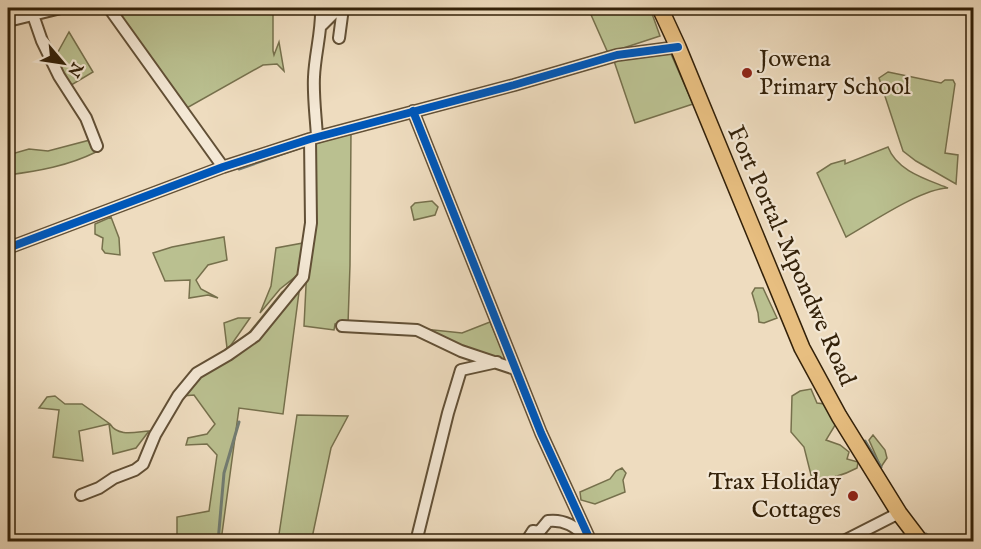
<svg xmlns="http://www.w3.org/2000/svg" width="981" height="549" font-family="'IM FELL English',serif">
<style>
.green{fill:#bac090;stroke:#76704c;stroke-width:1.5}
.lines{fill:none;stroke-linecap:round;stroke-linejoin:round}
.stream{stroke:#727d73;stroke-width:3}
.minor-casing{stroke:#625036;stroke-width:14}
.highway-casing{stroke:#332109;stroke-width:18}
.minor{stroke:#f4e8d5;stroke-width:10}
.highway{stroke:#e7be80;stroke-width:15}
.cycleway-casing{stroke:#f4e8d5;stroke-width:11}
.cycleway{stroke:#0057b8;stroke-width:8}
.poi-dot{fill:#8f2418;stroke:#f4e8d5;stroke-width:2}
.labels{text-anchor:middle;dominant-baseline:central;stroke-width:4.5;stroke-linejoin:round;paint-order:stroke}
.poi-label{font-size:24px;fill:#332109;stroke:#f4e8d5;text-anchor:start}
.street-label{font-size:24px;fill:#332109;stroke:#f4e8d5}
</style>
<rect width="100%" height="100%" fill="#eedcbf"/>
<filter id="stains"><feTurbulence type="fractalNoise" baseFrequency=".00333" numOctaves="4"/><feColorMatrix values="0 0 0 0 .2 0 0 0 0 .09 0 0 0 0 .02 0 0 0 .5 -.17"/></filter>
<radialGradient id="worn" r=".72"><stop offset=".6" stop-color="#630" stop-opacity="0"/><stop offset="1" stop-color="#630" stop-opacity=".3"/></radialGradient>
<!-- green -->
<path class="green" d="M112,8H272L273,15V51L274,55L279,42L284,71L277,64L263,65L185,109Z
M588,8H650L660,36L608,53Z
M69,32L93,72L68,87L53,61Z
M664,50L671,54L693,104L635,123L614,61Z
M888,72L941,83L945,80H953L955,84L945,153L958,155L956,184L916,161L903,151L879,78Z
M351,131L350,265L348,324H335L334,330L304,326L313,145Z
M90,140L96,152C68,166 38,171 8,175V155L29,149L48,151Z
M888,147C897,171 926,179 948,188C920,189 871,223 846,237L817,173L831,164L845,160V164Z
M432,201L438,207L435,215L414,220L411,207L415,203Z
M111,217L119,238L120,255L105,253L102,249L103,238L95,234V224Z
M224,237L227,260L208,265L196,280L201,289L218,298L208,295L189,298L190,280L165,281L153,253L172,247Z
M303,243L300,273L280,289L260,313L271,286L276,248Z
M301,277L283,414L239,408L221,541L177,542V517L209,511L217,455L207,444L186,445L188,438L207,434L215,424L194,395L181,396L200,375L248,334L282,292Z
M755,288H763L777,318L764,323L759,322L758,313L752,293Z
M238,318H250L224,355L227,348L224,323Z
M490,322L508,363L460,348L424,329L462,333Z
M811,389L817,403L825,404L837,422L826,440L840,445L849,452L847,459L858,462L857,468C842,476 829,480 812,479L804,447L791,432L792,396L800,391Z
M55,396L65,404H82L110,424C118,437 135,432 149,431L136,448L113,454L109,424L79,431L83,461L53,457L59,410L39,408L47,397Z
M297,415L348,416L331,448L312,538L331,541H278Z
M873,435L885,450L887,458L881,467L869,440Z
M622,468L626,473L623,480L625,492L595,504L581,500L580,492L610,479L616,471Z"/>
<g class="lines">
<!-- stream -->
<path class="stream" d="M239,169L299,148
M865,441L881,467
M926,534L934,541
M218,542L224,473L239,422"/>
<!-- minor casing -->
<g class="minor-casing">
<path id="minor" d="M109,8L223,167
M33,15L42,41L59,76L86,118L97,146
M8,21L61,8
M322,25L339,8
M339,38L343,8
M413,111L541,433L591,542
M317,137C316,118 313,96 314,77C315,53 322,31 321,8
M8,248L223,167L310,139L514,85L617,55L678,47
M342,326L417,330L461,351L515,369
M81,495L99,488L114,478L135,470L143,464L155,435L178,396L197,373L228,355L255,336L303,277L311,223L310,139
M416,542L448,413L461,370L497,362
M526,542L533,531L539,532L548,521C565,519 575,527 587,537
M842,542L899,513"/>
</g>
<!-- highway casing -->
<g class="highway-casing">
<path id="highway" d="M660,8L678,47L802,348L839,416L899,513L921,542"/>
</g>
<!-- minor -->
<use href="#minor" class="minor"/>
<!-- highway -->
<use href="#highway" class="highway"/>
<!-- cycleway casing -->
<g class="cycleway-casing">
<path id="cycleway" d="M413,111L541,433L591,542
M8,248L223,167L310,139L514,85L617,55L678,47"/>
</g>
<!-- cycleway -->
<use href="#cycleway" class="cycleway"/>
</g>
<!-- markers -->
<g class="poi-dot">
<circle cx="747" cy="73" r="6"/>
<circle cx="853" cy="496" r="6"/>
</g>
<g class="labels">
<!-- poi labels -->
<g class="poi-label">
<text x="759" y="59">Jowena<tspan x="759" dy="28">Primary School</tspan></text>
<text x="841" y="482" text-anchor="end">Trax Holiday<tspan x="841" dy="28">Cottages</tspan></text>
</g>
<!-- street labels -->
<g class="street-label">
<text transform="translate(791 256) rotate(66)">Fort Portal-Mpondwe Road</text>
</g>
</g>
<!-- margin -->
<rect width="981" height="549" fill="none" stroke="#eedcbf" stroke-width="30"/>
<rect x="9" y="9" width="963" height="531" fill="none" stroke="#332109" stroke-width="3"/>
<rect x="15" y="15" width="951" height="519" fill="none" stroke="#332109" stroke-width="1.5"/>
<!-- north arrow -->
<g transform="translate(63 63) rotate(119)" stroke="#f4e8d5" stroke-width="4.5" paint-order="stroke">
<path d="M0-4.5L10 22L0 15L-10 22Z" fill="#332109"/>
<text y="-9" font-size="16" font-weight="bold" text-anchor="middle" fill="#332109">N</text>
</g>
<rect width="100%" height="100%" filter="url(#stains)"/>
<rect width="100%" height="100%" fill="url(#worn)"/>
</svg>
